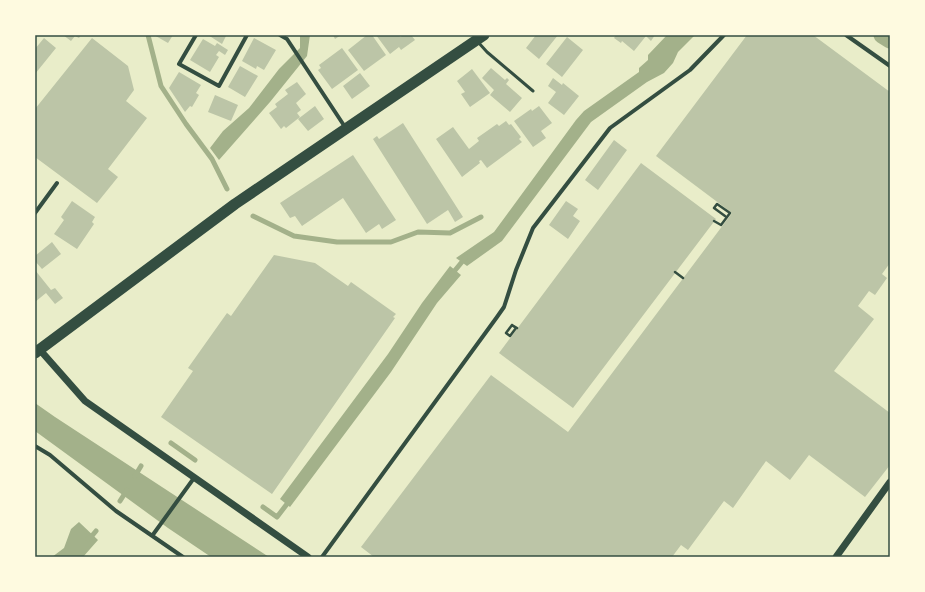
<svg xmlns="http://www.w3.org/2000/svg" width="925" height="592" font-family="Lora,serif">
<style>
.water{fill:#a3b18a}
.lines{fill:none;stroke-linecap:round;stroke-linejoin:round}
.stream{stroke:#a3b18a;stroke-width:5}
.canal{stroke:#a3b18a;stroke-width:17}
.building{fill:#bcc5a7}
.path{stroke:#344e41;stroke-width:2.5}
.service{stroke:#344e41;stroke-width:3}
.minor{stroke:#344e41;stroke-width:4}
.tertiary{stroke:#344e41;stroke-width:7}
.trunk{stroke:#344e41;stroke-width:11}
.neatline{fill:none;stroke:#344e41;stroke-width:1.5}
</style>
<rect width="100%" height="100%" fill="#e9edc9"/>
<!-- water -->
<path class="water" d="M300,35H310L307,56L270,102L219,160L210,148L223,131L249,108L279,69L300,48Z
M667,35H695L678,52L673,63L664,73L647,82L591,122L502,241L467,266L456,258L494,232L576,120L584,111L639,72V68L648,60V55Z
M450,266L461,275L437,303L391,372L290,507L280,499L388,354L422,303Z
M35,403L55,417L269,557H211L168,528L35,431Z
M79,522L98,540L83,557H52L64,548L71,529Z"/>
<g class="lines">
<!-- stream -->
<path class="stream" d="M148,35L161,86L186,124L212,159L227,189
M253,216L294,236L337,242H391L418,232L450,233L481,217
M452,274L466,257
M171,443L195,460
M135,476L141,466
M120,501L127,490
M263,507L277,517L290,500
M88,539L91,537L96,531"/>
<!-- canal -->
<path class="canal" d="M882,35L890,40"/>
</g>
<!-- building -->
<path class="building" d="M63,35H81L79,38L75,36L71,41Z
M154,35H173L168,43Z
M208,35H224L226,36L222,44Z
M333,35H341L335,39Z
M367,35H372L386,55L364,71L348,50Z
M376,35H399L400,37L404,35H411L415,40L401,50L399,47L390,54Z
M536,35H558L539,59L526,48Z
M616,35H655L651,41L646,36L634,51L622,41L621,43L614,38Z
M747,35H813L890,92V263L882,274L887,278L875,295L869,291L858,306L874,319L834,371L890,413V465L865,497L809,455L790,480L766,461L733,508L724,501L688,550L681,545L672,557H374L361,547L491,375L568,432L732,213L656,156Z
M567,37L583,50L562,77L546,64Z
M44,38L56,48L35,74V49Z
M92,38L128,66L134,90L126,101L147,118L108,169L118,177L97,203L35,157V109Z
M254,38L276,50L264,70L257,66L256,69L242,61Z
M203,39L215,46L217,43L228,50L225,55L219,51L216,55L219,57L210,72L190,60Z
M342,48L358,70L332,89L318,70L321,68L319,65Z
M240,66L258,76L245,97L228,87Z
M491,68L505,80L507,78L509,80L506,84L522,98L510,112L490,95L494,90L482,78Z
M472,69L490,93L470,107L461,94L465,92L457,81Z
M179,72L201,85L196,93L199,95L192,107L190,106L185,112L169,88Z
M360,73L370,86L352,99L343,86Z
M553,78L562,85L563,83L579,96L564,115L548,103L556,92L548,86Z
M297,82L306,94L296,103L301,110L297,113L300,117L286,128L284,126L281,129L269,113L277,107L275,104L288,94L285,90Z
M215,95L238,105L231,121L208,112Z
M315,106L324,119L308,131L298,119Z
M539,106L552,123L541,131L546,138L533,147L514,121L531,109L532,111Z
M506,121L509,125L511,124L521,137L519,139L522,142L487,168L481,160L479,161L480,163L462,177L436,139L453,127L469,149L479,141L477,138L497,124L499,126Z
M403,123L463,217L455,222L448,210L427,224L373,139L377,136L379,139Z
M614,140L627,150L598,190L585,180Z
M353,155L396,220L382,229L379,224L366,233L343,198L302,226L295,216L290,218L280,203Z
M641,163L716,219L573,408L499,353Z
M72,201L95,217L92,222L94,224L77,249L54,234L64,220L61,217Z
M566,201L578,209L573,216L580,221L568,239L549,225Z
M52,242L61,254L42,269L35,261V256Z
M274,255L315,263L348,286L351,282L396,314L393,317L395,318L272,494L161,417L193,371L188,368L227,313L231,316Z
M35,270L51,290L55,288L63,298L55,304L46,293L35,302Z"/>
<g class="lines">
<!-- path -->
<path class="path" d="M714,221L721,225L730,213L717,204L714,208L725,216
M675,272L683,278
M506,333L512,325L516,328L510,336L506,333L512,325L517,328"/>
<!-- service -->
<path class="service" d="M478,42L487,52L533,91"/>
<!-- minor -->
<path class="minor" d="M196,35L179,64L219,86L247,35
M280,35L287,39L345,127
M846,35L890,66
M35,213L57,183
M35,446L50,455L116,511L183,557
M152,536L194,478
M322,557L497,317L504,307L516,270L533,228L610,128L690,70L724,35"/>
<!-- tertiary -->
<path class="tertiary" d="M40,350L85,401L308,557
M836,557L890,482"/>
<!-- trunk -->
<path class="trunk" d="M35,353L235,204L484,35"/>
</g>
<!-- border -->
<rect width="925" height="592" fill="none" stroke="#fefae0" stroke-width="72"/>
<rect x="36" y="36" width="853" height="520" class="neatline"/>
</svg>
